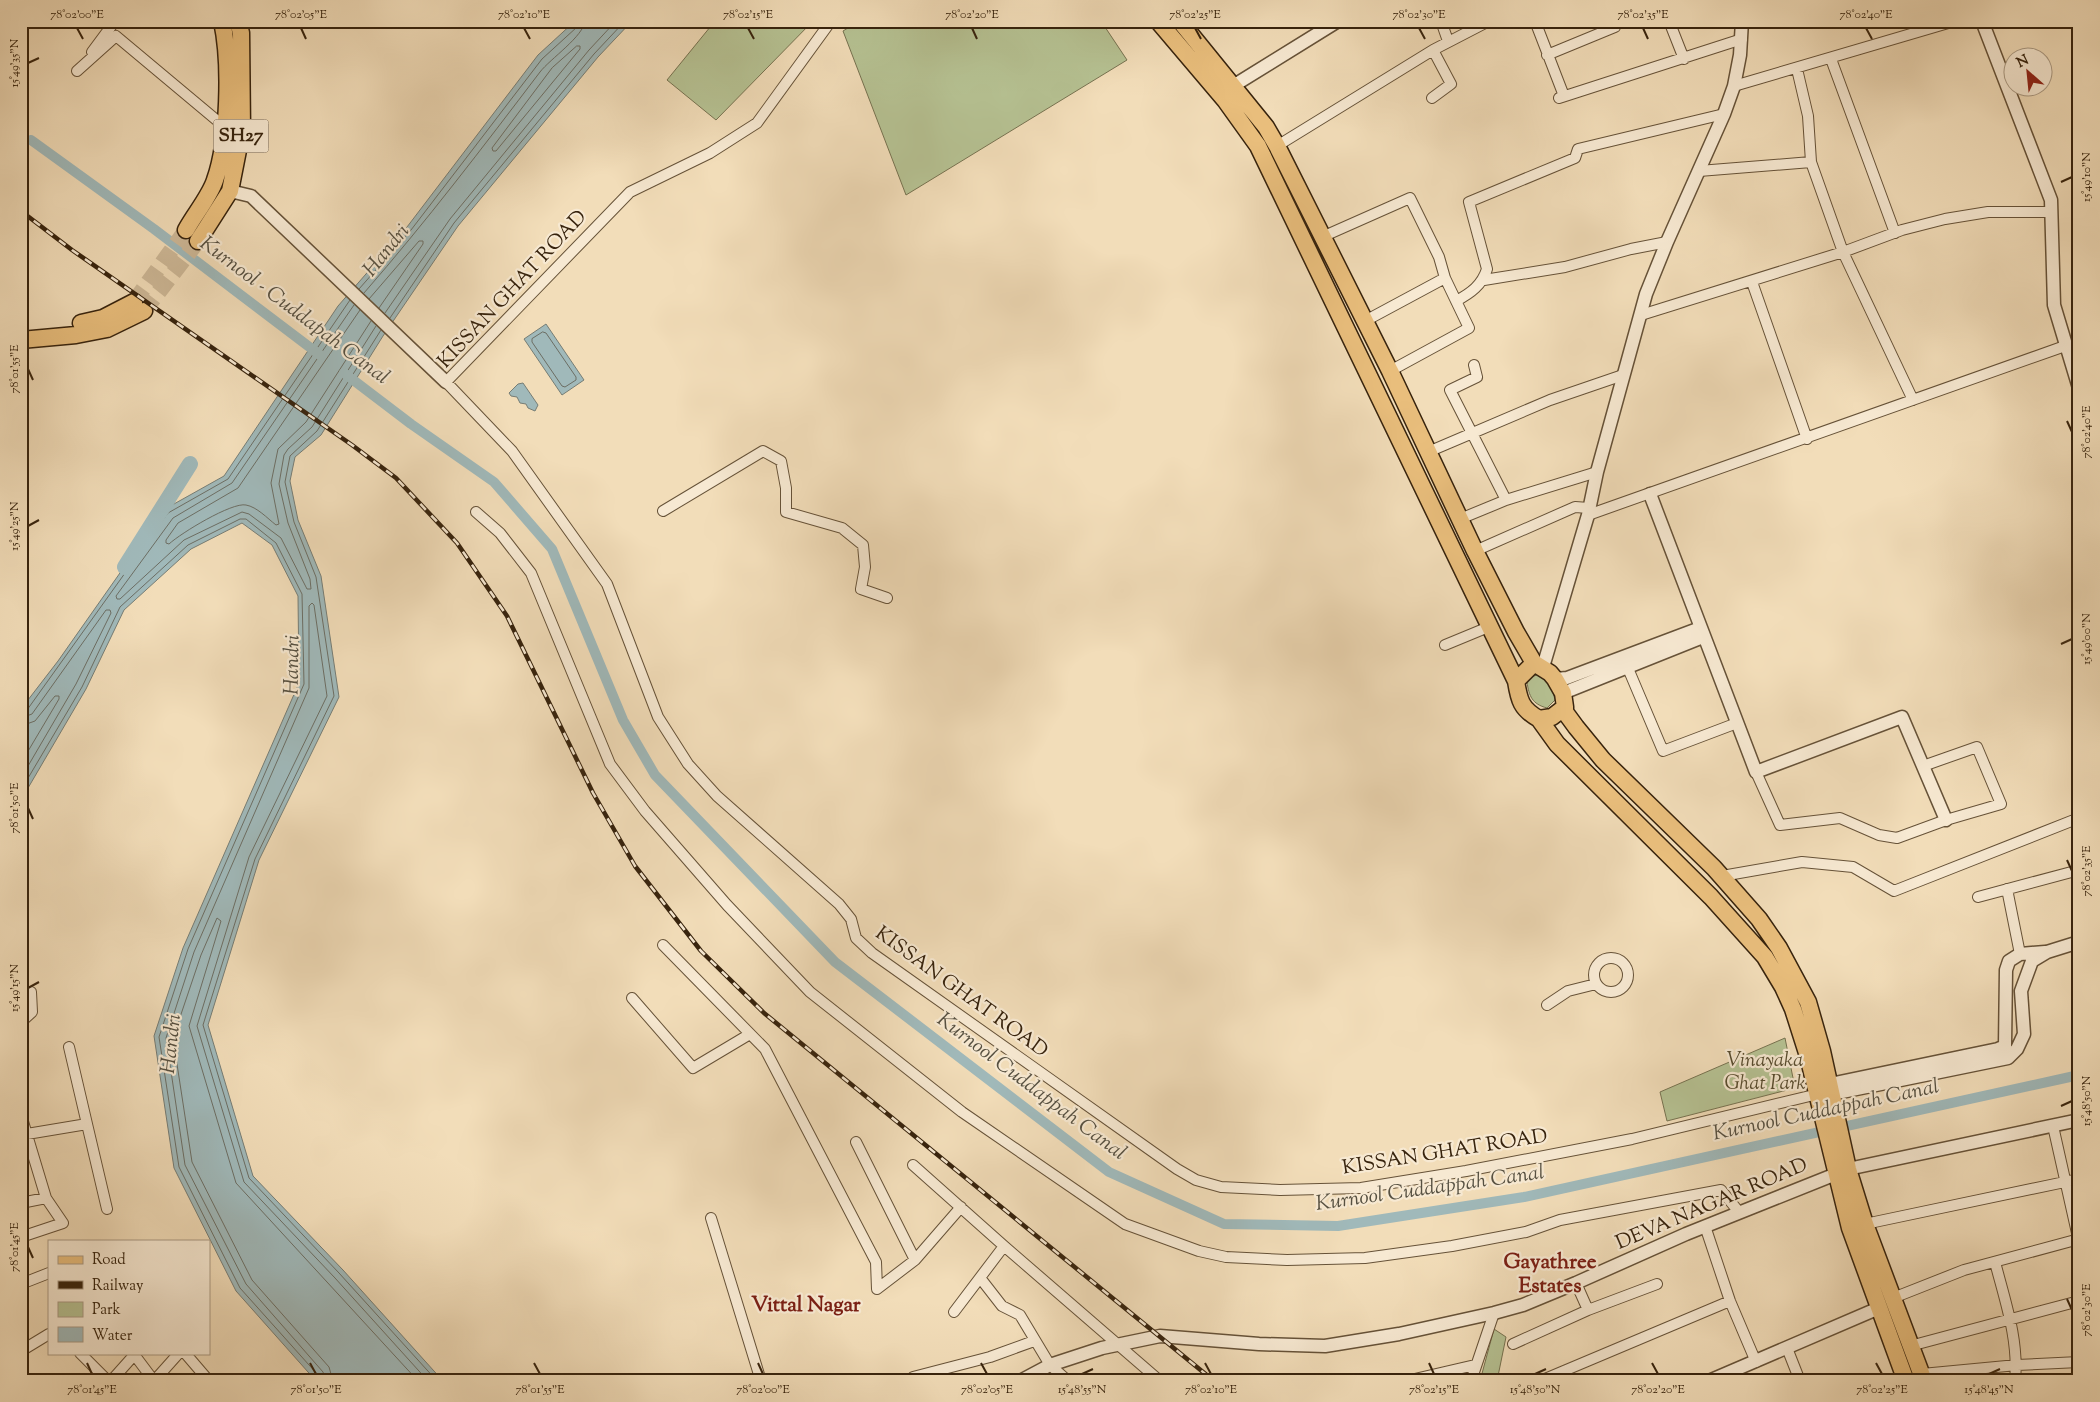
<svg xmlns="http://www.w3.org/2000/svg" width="2100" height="1402" font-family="'Sorts Mill Goudy',serif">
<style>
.green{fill:#b6c293;stroke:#767250}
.water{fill:#a0b9ba;stroke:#767d75}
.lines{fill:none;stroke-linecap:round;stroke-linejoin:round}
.shore{stroke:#6c6e64;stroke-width:1}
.canal{stroke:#a0b9ba;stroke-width:10}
.river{stroke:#a0b9ba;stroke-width:16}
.primary-tunnel{stroke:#cdb897;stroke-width:16;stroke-dasharray:16 8;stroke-linecap:butt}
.minor-casing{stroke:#665238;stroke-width:12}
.tertiary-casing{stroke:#665238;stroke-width:15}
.primary-casing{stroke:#37230d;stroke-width:19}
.minor{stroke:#f7e9d2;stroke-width:10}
.tertiary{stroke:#f7e9d2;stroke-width:12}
.primary{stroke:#e9be7c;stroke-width:16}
.rail-casing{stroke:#37230d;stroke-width:4.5}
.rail{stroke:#f7e9d2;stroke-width:2.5;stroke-dasharray:8;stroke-linecap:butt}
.ticks{fill:none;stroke:#37230d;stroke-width:2}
.labels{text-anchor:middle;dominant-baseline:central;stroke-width:4.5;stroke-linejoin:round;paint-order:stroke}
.shield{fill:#f7e9d2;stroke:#715e48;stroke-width:1}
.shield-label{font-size:19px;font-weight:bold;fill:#37230d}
.street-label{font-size:20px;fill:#37230d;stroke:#f7e9d2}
.park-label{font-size:20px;font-style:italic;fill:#574b2e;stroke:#f7e9d2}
.water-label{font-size:21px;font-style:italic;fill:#565041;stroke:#f7e9d2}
.neighbourhood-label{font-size:21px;font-weight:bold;fill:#7a1f14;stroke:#f7e9d2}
.neatline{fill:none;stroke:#37230d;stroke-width:2}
.ticks-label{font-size:12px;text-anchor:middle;fill:#37230d}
</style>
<rect width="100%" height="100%" fill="#f2ddb9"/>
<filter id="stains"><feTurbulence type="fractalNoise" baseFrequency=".004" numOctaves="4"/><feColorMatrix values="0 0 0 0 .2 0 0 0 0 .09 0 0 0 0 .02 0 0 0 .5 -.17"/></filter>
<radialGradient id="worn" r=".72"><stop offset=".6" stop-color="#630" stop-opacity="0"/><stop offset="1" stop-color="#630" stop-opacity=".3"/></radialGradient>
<!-- green -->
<path class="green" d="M715,21H813L716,120L667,80Z
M859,21H1101L1127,60L906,195L843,31Z
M1537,675L1551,684L1555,700L1547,708C1532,704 1529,696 1527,682L1531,677Z
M1785,1038L1795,1088L1667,1121L1660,1092Z
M1494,1329L1506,1337L1497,1381H1480Z"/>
<!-- water -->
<path class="water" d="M575,21H632L598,57L458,226L383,336L321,435L295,457L290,481L298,520L321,576L339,697L259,860L208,1025L253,1176L343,1270L443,1381H316L236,1291L174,1168L154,1036L183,948L299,683L298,596L272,545L242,523L191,549L124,610L86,689L21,800V709L58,661L165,509L224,476L338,306L407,227L538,55Z
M546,324L584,380L562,395L524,339Z
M523,383L538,405L535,411L528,408L526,404L520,403L517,397L511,396L509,393L518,384Z"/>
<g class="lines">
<!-- shore -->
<path class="shore" d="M577,46H580V49L496,151H493L492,148L552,68Z
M359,289L411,230L542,59L577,27L578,21
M364,293C426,222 483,147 540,72C550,59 584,36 585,21
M369,299L419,241H423V244L379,308
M354,305L232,483L173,518L116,596L117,599H120L184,540L242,512L249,514L281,538L307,589H311L310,579L288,523L279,484L284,455L288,449L312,427L376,326
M360,310L238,488L178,523L166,540V543L169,544C181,533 232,502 246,505C257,507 267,518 276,525L279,524L271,483L278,449L306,422L371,321
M385,313L450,219L589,50L616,21
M390,318L454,223L594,54L625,21
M381,330L317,431L290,456L285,482L294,522L316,577L334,696L255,859L203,1025L249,1178L339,1273L437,1381
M543,332L546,333L576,377V380L565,387L562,386L532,342V339Z
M21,712L27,710L168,513L228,479L350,300
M21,718L32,714L106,610H110L111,613L76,684L21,778
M21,726L35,721L55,696H59V699L21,763
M21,790L82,687L120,607L188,545L240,519H246L276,543L302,594L304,684L188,949L159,1037L179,1167L240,1288L318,1375L319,1381
M326,1381L323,1372L246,1284L185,1165L166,1038L194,952L309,688V606L312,603L314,605L327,696L249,857L197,1026L244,1182L335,1278L428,1381
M333,1381L329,1367L252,1280L192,1162L173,1038L201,955L217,918L221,921L189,1026L236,1183L418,1381"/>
<!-- canal -->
<path class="canal" d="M31,140L154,229L320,355
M344,373L411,424L494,482L552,549L623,720L655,775L835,962L1109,1172L1224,1224L1338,1226L1524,1197L2079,1075"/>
<!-- river -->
<path class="river" d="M125,567L190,464"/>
<!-- primary-tunnel -->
<path class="primary-tunnel" d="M134,302L186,230
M144,311L198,241"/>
<!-- minor casing -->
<g class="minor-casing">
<path id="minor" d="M831,21L757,123L710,153L630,192L446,382L512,451L607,584L658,717L688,764L717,796L839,904L851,919L856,938L872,953L1177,1169L1196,1180L1221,1187L1280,1190L1361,1188L1466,1171L1632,1139L1818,1094
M1441,21L1448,41
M1535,21L1564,96
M1669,21L1684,59
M92,52L115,21
M1547,55L1615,27L1612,21
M1831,59L1895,233
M1797,69L1808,116L1811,162
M77,71L116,36L226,128
M1734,86L1955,21
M1432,98L1451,84L1433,50
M1559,98L1742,39
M1277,146L1433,50L1489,21
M1699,171L1811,162L1843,252L1913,400
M1322,237L1410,198L1439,257L1445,278L1365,321
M1484,280L1565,267L1631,249L1667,242
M1752,282L1807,439
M1456,301C1471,293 1482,285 1487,269L1469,202L1575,158L1578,149L1724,114
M1641,315L1843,252L1902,230L1945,219L1988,212H2050
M1474,365L1477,377L1450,390L1506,500L1597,472
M1390,371L1469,328L1445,278
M1428,452L1550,400L1623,375
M663,511L763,451L781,461L786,488V512L842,528L863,545L865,567L861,589L887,598
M476,512L500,533L531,573L610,764L645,811L727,905L810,992L962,1112L1125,1224L1199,1251L1226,1257L1287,1260L1365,1258L1452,1246L1526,1232L1560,1220L1721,1190L1739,1212
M1588,515L2065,346
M1460,519L1506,500
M1475,551L1575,507L1589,508
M1445,645L1491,626
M1627,666L1663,751L1737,723
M1756,772L1780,825L1840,818L1879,835L1897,838L1946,820L2001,804L1977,747L1923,766
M1722,876L1802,862L1853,867L1894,891L2079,818
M2007,889L2020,954
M1978,897L2079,870
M663,945L765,1049L876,1262L877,1289L915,1260
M1594 975a17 17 0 1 1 34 0a17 17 0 1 1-34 0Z
M632,998L693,1068L750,1034
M1547,1005L1568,991L1596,984
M21,1022L32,1012L31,992
M21,1115L46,1198L21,1203
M87,1124L107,1209
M2053,1126L2079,1242
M21,1135L87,1124L69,1047
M856,1142L915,1260L961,1207
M913,1165L1004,1246L1160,1381
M711,1218L761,1381
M1865,1224L2079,1179
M1705,1226L1730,1301L1756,1362
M21,1237L63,1223L46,1198
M1995,1262C2005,1301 2019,1340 2015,1381
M981,1279L1002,1306L1020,1315L1050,1365L1068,1381
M1576,1283L1588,1310
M21,1284L49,1273
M1893,1298L1964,1270L2079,1239
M954,1312L1004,1246
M1513,1344L1588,1310L1657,1284
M1910,1346L2079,1301
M1787,1348L1800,1381
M21,1351L49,1334
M80,1353L108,1381
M133,1353L154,1381L179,1353
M185,1353L209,1381
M1922,1374L2017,1365L2079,1362
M111,1381L136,1353
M914,1381L913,1377L990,1357L1034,1341
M1406,1381L1475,1365
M1471,1381L1494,1313
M1540,1381L1730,1301"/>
</g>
<!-- tertiary casing -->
<g class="tertiary-casing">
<path id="tertiary" d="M1982,21L2051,200L2054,305L2079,388
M1233,86L1338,21
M230,191L251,196L446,382
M1650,494L1756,772L1902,717L1946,820
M1543,667L1588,515L1597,472L1646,294L1667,242L1724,114L1734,86L1740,55L1742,21
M1555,679L1567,678L1700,628
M1563,693L1703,637
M1830,1084L1998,1049L2005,1046L2006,970L2009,961L2020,954L2045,952
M1832,1094L2008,1058L2017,1049L2024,1034L2021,991L2032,961L2047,952L2079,942
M1848,1169L2079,1120
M1020,1381L1050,1365L1102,1348L1160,1336L1259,1344L1325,1346L1399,1334L1494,1313L1523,1305L1576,1283L1686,1234L1836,1174
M1709,1381L1879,1308"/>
</g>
<!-- primary casing -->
<g class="primary-casing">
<path id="primary" d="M1158,21L1225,100L1258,146L1516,681
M1180,21L1266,127L1277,146L1390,371L1475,551L1516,632L1534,663L1550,673L1555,679L1563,693L1565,707L1552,717L1539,719C1521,709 1519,700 1516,681L1534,663
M186,230C194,215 210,196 215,180C229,140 231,63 222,21
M198,241L230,191L242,130L241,33L238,21
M81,323L103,318L134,302
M21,340L76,335L107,329L144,311
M1565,707V712L1576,727L1603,760L1714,868L1759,919L1779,948L1808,1002L1822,1051L1848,1169L1865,1224L1924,1381
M1539,719L1557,744L1711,897L1765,957L1783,987L1793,1009L1808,1056L1850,1228L1906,1381"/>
</g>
<!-- minor -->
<use href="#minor" class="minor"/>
<!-- tertiary -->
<use href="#tertiary" class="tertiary"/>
<!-- primary -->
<use href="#primary" class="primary"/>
<!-- rail casing -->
<g class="rail-casing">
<path id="rail" d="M21,211L72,250L352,445L396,478L457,543L507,616L593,793L635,866L701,951L764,1013L1214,1381"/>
</g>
<!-- rail -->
<use href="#rail" class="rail"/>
</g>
<!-- ticks -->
<path class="ticks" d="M77,28L83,39M301,28L306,39M524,28L530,39M748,28L754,39M972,28L977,39M1195,28L1201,39M1419,28L1425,39M1643,28L1648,39M1866,28L1872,39M28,63L39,58M2061,182L2072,177M28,369L33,380M2067,421L2072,432M28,526L39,520M2061,644L2072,639M28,808L33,819M2067,860L2072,871M28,988L39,982M2061,1106L2072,1101M28,1247L33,1258M2067,1299L2072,1310M87,1363L92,1374M310,1363L316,1374M534,1363L540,1374M758,1363L763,1374M981,1363L987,1374M1205,1363L1211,1374M1429,1363L1434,1374M1652,1363L1658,1374M1876,1363L1882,1374M1082,1374L1093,1369M1535,1374L1546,1369M1989,1374L2000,1369"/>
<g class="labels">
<!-- shield labels -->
<rect class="shield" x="213.5" y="119.5" width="55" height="33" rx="4"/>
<g class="shield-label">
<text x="241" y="136">SH27</text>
</g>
<!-- street labels -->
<g class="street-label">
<text transform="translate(513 290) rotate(-47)">KISSAN GHAT ROAD</text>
<text transform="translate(961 993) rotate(36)">KISSAN GHAT ROAD</text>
<text transform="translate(1445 1153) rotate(-9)">KISSAN GHAT ROAD</text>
<text transform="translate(1712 1205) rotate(-23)">DEVA NAGAR ROAD</text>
</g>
<!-- park labels -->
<g class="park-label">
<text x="1765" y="1061">Vinayaka<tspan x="1765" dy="23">Ghat Park</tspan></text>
</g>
<!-- water labels -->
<g class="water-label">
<text transform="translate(387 251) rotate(-51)">Handri</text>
<text transform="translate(294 311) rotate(37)">Kurnool - Cuddapah Canal</text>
<text transform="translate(293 665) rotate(-89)">Handri</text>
<text transform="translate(172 1044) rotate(-84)">Handri</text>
<text transform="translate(1031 1087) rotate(37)">Kurnool Cuddappah Canal</text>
<text transform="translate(1826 1111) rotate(-12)">Kurnool Cuddappah Canal</text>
<text transform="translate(1430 1189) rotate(-8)">Kurnool Cuddappah Canal</text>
</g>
<!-- neighbourhood labels -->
<g class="neighbourhood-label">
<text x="1550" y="1263">Gayathree<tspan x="1550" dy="24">Estates</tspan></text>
<text x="806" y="1306">Vittal Nagar</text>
</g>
</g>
<!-- margin -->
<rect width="2100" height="1402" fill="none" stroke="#f2ddb9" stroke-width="55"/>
<!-- legend -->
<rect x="48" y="1240" width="162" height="115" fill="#f7e9d2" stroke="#aa9a83"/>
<rect x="58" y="1256" width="25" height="8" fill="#e9be7c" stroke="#aa9a83"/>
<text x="92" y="1264" font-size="15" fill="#37230d">Road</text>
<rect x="58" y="1281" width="25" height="8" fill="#37230d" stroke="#aa9a83"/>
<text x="92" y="1290" font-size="15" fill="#37230d">Railway</text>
<rect x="58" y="1302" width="25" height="15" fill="#b6c293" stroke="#aa9a83"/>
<text x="92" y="1314" font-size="15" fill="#37230d">Park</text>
<rect x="58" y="1327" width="25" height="15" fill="#a0b9ba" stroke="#aa9a83"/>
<text x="92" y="1340" font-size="15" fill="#37230d">Water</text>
<!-- north arrow -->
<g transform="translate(2028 72) rotate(333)"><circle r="24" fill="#f7e9d2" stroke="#aa9a83"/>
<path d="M0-4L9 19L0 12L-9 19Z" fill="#8f2418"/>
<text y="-8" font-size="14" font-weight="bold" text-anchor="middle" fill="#37230d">N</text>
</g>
<rect x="28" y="28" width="2044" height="1346" class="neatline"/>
<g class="ticks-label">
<text x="77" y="18">78°02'00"E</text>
<text x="301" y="18">78°02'05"E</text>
<text x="524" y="18">78°02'10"E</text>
<text x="748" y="18">78°02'15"E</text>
<text x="972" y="18">78°02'20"E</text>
<text x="1195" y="18">78°02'25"E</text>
<text x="1419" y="18">78°02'30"E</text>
<text x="1643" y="18">78°02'35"E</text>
<text x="1866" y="18">78°02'40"E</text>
<text transform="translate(14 63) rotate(-90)" y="4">15°49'35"N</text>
<text transform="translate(2086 177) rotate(-90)" y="4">15°49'10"N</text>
<text transform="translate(14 369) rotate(-90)" y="4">78°01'55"E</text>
<text transform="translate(2086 432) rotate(-90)" y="4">78°02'40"E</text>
<text transform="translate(14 526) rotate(-90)" y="4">15°49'25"N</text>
<text transform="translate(2086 639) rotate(-90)" y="4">15°49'00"N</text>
<text transform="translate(14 808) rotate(-90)" y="4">78°01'50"E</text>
<text transform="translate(2086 871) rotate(-90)" y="4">78°02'35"E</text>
<text transform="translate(14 988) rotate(-90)" y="4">15°49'15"N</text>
<text transform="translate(2086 1101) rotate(-90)" y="4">15°48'50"N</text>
<text transform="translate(14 1247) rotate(-90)" y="4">78°01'45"E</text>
<text transform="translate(2086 1310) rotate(-90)" y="4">78°02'30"E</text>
<text x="92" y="1393">78°01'45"E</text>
<text x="316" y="1393">78°01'50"E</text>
<text x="540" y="1393">78°01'55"E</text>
<text x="763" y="1393">78°02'00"E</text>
<text x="987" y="1393">78°02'05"E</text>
<text x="1082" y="1393">15°48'55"N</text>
<text x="1211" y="1393">78°02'10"E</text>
<text x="1434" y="1393">78°02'15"E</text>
<text x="1535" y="1393">15°48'50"N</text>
<text x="1658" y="1393">78°02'20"E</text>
<text x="1882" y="1393">78°02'25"E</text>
<text x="1989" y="1393">15°48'45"N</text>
</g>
<rect width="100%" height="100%" filter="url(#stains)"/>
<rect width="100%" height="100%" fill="url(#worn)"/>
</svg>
